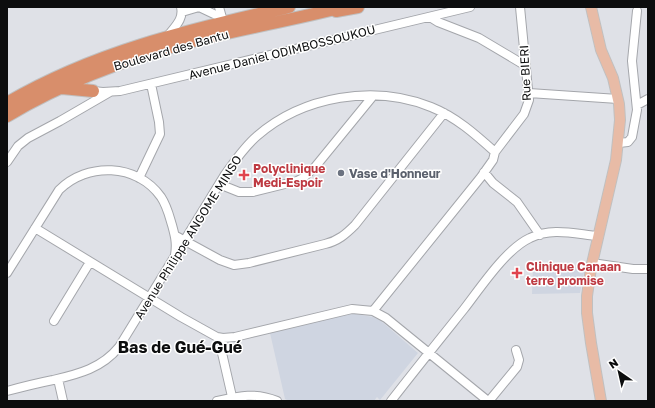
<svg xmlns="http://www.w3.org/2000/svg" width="655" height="408" font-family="'Golos Text',sans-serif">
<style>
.built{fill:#cfd5e1}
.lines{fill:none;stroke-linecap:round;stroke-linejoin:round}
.minor-casing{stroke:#a4a6ab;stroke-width:10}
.major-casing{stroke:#c0c0c0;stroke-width:12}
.highway-casing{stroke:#c0c0c0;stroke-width:14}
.minor{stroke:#fff;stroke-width:8}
.major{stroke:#e8bba6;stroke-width:10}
.highway{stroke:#d88e6b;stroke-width:12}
.worship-dot{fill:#6b7280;stroke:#fff;stroke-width:1.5}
.health-dot{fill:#e0444e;stroke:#fff;stroke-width:1.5}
.labels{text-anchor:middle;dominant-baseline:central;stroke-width:3;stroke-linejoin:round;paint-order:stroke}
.street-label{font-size:12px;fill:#0c0d0e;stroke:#fff}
.health-label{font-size:12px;font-weight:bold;fill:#be3a42;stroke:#fff;text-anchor:start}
.worship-label{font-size:12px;font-weight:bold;fill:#5b616d;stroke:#fff;text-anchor:start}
.district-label{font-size:16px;font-weight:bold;fill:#0c0d0e;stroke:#fff}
</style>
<rect width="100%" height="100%" fill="#dfe1e7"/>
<!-- built -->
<path class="built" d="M533,267H585L580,293L532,294Z
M355,314L373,317L381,321L418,353L380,400L377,397L374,401H289L285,399L270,333L342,315Z"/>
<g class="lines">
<!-- minor casing -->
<g class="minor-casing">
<path id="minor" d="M199,7L218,16L223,22
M219,7L223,21
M182,12L199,7
M430,17L438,22L479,38L526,66
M167,37C174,27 184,20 181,7
M93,91L103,92L120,91L470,7
M529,93L618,99
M637,105L648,99
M619,143L628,142L632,137L637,110L632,61L637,11
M495,152L524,114L529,100L520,7
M7,162L18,146L28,138L60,121L110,92
M484,172L493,183L517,202L540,235
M139,178L160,134L159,122L151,84
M219,184L239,192H253L297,181L303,178L315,167L373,96
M35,228L181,317L217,337L223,338L235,337L352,309L373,311L386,318L488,401
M176,236L220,260L234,265L249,263L325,244C338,241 346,234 355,225L444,113
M592,263L633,269H648
M7,273L59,190C87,162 137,163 161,197C167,206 169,215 172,225C175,236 177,243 175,255
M54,321L90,262
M223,338L222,353L233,401
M58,379L63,401
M7,391C22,387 38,383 53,380C79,374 102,368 119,347L224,176C234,162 244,147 257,136C303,96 374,84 431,107C456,117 475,134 495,152L493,160L481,177L373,311
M217,401C239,396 255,392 277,401
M391,401C415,370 440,339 464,309C481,287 506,249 530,238C552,227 575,234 599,236
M489,401L517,367L519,360L516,350"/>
</g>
<!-- major casing -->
<g class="major-casing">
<path id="major" d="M591,7L601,50L613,78L619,104L620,120L616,160L591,268L587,296V313L591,343L601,401"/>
</g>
<!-- highway casing -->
<g class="highway-casing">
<path id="highway" d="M336,11L358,7
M62,88L93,91
M7,103C96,51 189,30 289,7
M7,116C64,82 125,59 189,42C240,29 292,20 343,7"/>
</g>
<!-- minor -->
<use href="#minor" class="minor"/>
<!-- major -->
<use href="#major" class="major"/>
<!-- highway -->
<use href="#highway" class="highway"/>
</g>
<!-- markers -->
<circle class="worship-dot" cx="341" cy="173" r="4"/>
<g class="health-dot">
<path d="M242 169h4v4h4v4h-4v4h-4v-4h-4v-4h4z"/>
<path d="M515 267h4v4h4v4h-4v4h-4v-4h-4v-4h4z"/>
</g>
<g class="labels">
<!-- street labels -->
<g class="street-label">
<text transform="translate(171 50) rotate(-16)">Boulevard des Bantu</text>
<text transform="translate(282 52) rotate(-14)">Avenue Daniel ODIMBOSSOUKOU</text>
<text transform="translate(525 73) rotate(-93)">Rue BIERI</text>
<text transform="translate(188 237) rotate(-58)">Avenue Philippe ANGOME MINSO</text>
</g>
<!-- health labels -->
<g class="health-label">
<text x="253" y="168">Polyclinique<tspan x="253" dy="14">Medi-Espoir</tspan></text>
<text x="526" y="266">Clinique Canaan<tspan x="526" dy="14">terre promise</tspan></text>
</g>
<!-- worship labels -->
<g class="worship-label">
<text x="349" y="173">Vase d'Honneur</text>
</g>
<!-- district labels -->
<g class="district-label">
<text x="180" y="347">Bas de Gué-Gué</text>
</g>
</g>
<!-- border -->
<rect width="655" height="408" fill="none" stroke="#0c0d0e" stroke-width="16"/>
<!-- north arrow -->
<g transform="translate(619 372) rotate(326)" stroke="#ffffff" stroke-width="3" paint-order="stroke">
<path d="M0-3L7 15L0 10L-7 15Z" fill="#0c0d0e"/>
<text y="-6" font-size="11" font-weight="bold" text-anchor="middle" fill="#0c0d0e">N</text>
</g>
</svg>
